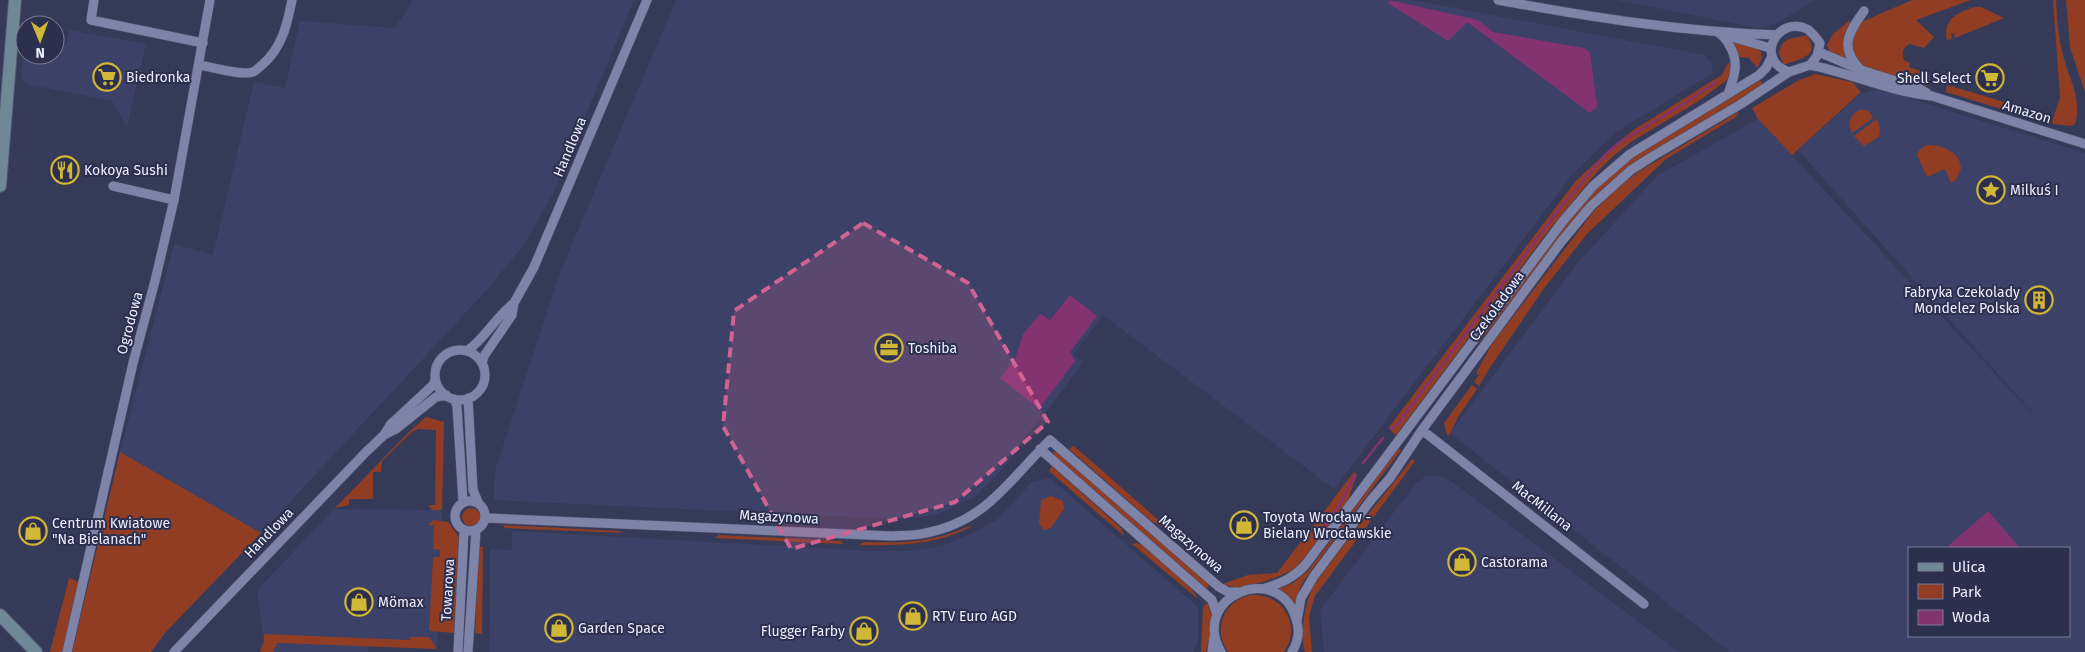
<svg xmlns="http://www.w3.org/2000/svg" width="2085" height="652" font-family="'Fira Sans',sans-serif">
<style>
.built{fill:#3c4167;fill-rule:evenodd}
.green{fill:#903d24}
.water{fill:#843371}
.lines{fill:none;stroke-linecap:round;stroke-linejoin:round}
.stream{stroke:#843371;stroke-width:2.5}
.street-casing{stroke:#535670;stroke-width:10}
.secondary-casing{stroke:#535670;stroke-width:14}
.street{stroke:#7e83a8;stroke-width:9}
.secondary{stroke:#708896;stroke-width:12}
.marked{fill:#d16394;fill-opacity:0.2;stroke:#d16394;stroke-width:4;stroke-dasharray:10 6;stroke-linejoin:round}
.labels{text-anchor:middle;dominant-baseline:central;stroke-width:4;stroke-linejoin:round;paint-order:stroke}
.poi-label{font-size:14px;fill:#ecefff;stroke:#2c2f4e;text-anchor:start}
.street-label{font-size:14px;fill:#ecefff;stroke:#2c2f4e}
</style>
<rect width="100%" height="100%" fill="#363a59"/>
<!-- built -->
<path class="built" d="M413,0H634L553,193L524,245L485,292L261,533L120,452L174,244L213,255L254,82L285,88L300,21L395,28Z
M676,0H1412L1704,55L1711,61L1713,73L1616,132L1572,175L1334,489L1103,315L1074,354L1083,362L1038,423L1020,442L1019,448L998,474L990,483L972,498L938,514L918,518L896,519L494,500L495,471L559,275Z
M1617,0H1814L1776,24L1758,28Z
M69,30L146,44L127,127L112,101L26,84L21,77L24,39L25,55H55V44L66,45Z
M1879,89L2085,153V652H1730L1450,433L1575,266L1657,176L1758,119L2054,437L1798,150L1860,94ZM1909,548H2069V636H1909Z
M1427,476H1441L1452,482L1679,652H1324L1320,610L1416,483Z
M1050,478L1198,607V643L1193,652H489L490,549L512,550V531L870,551H908L942,546L975,532L998,519L1032,482Z
M334,509L442,510L437,649L369,646L368,652H273L277,643L337,645L264,641L257,590Z"/>
<!-- green -->
<path class="green" d="M1912,0H1971L1916,20L1934,37L1924,48L1910,44C1903,47 1901,53 1904,60L1910,63L1909,67L1930,74V83L1927,86L1862,66L1853,57L1851,49L1852,36L1859,23Z
M2053,0H2056C2057,17 2058,35 2062,51C2067,76 2083,97 2075,124L2071,126L2053,124L2052,121L2060,98Z
M2066,0H2085V92L2070,47Z
M1974,7H1981L2004,18L1955,38L1954,33L1951,34L1952,39L1947,40C1942,19 1959,12 1974,7Z
M1849,21L1851,22C1842,34 1843,47 1848,60L1830,52L1827,45L1833,34Z
M1807,35C1822,57 1798,59 1784,65L1779,54C1781,36 1794,39 1807,35Z
M1732,41L1760,49L1762,58L1757,68L1749,58L1740,57Z
M1733,62L1727,80L1697,102L1631,142L1612,157L1598,171L1549,230L1396,435L1390,430L1389,427L1575,182L1611,148L1632,131L1720,76L1721,77L1728,63Z
M1816,74L1852,82L1861,92L1792,155L1758,119L1752,108L1799,80Z
M1760,80L1763,85L1641,158L1601,190L1564,232L1476,347L1484,334C1523,281 1565,215 1615,172C1659,135 1712,111 1760,80Z
M1947,85L2035,111L2034,113L2039,115L2031,118L1946,92Z
M1861,109L1870,112L1873,118L1852,133C1847,123 1850,114 1861,109Z
M1740,111L1736,117L1729,121L1666,159L1587,234L1545,287L1489,369L1479,386L1474,382L1479,375L1476,373L1492,344L1593,212L1615,190L1638,172Z
M1877,119L1880,129L1879,137L1864,146L1854,136Z
M1927,145C1942,145 1961,152 1961,169L1956,180L1951,183L1945,169L1927,177L1917,155L1919,150Z
M1472,385L1477,389L1458,417L1449,436L1447,435L1444,423Z
M426,417L444,422L442,510H432L428,505H435L436,430L418,429L412,432L382,461L381,472H373V499H349V505L335,508L410,431Z
M1074,446L1195,552L1191,551L1167,529L1151,521L1069,449Z
M1399,448L1401,450L1302,583L1295,604L1279,589L1293,583L1308,571Z
M1057,451L1210,585L1206,589L1054,456L1053,452Z
M120,452L261,533L165,633L151,652H72Z
M1412,459L1415,461L1315,596L1309,616L1312,652H1305C1299,636 1305,604 1312,589C1318,578 1327,568 1334,558C1359,524 1387,492 1412,459Z
M1052,466L1122,529L1124,536L1049,471Z
M1354,472L1357,474L1347,503L1297,567C1284,576 1236,594 1223,584L1248,575L1277,573Z
M1051,496L1063,501L1064,509L1051,528L1044,530L1039,524L1041,500Z
M462 517a9 9 0 1 1 18 0a9 9 0 1 1-18 0Z
M433,520L448,522L459,537L454,633L429,631L433,557H440V550L433,549L434,525H428Z
M503,525L619,531L624,533L505,528Z
M973,526C937,545 899,546 859,545L864,542C904,543 929,543 967,527Z
M719,535L841,541L843,544L715,538Z
M1136,543L1141,544L1191,588L1198,599L1132,544Z
M479,547H483L482,634L475,633Z
M69,578L77,581L80,586L71,621H69L64,652H50Z
M1250,595C1282,592 1303,625 1284,652H1228C1212,629 1224,601 1250,595Z
M1207,603C1216,615 1209,638 1206,652H1201L1203,607Z
M264,634L410,640V637H429L437,649L277,643L273,652H260L264,641Z"/>
<!-- water -->
<path class="water" d="M1389,0L1478,20L1493,32L1584,48L1590,53L1597,104L1596,108L1590,113L1467,22L1448,41L1388,3Z
M1070,295L1097,316L1070,352L1075,361L1039,409L1000,378L1015,359L1023,334L1040,314L1050,320Z
M1988,511L2020,548H1946Z"/>
<g class="lines">
<!-- stream -->
<path class="stream" d="M1391,429L1396,426L1560,208L1606,154L1620,142L1677,108L1715,83
M1363,463L1383,438
M1325,525L1342,501L1355,475"/>
<!-- street casing -->
<g class="street-casing">
<path id="street" d="M94,0L91,20L203,43
M1498,0C1590,17 1683,32 1777,35
M1717,32C1723,35 1725,38 1728,43C1740,61 1735,75 1728,94
M1725,35L1770,48
M1819,52L1861,70L1918,88L1927,93
M199,65C211,67 241,76 253,72C256,71 259,67 262,65C282,48 287,25 292,0
M1810,65C1851,73 1890,92 1932,96L2085,144
M1859,68C1839,47 1849,32 1864,11
M113,186L174,200
M435 375a25 25 0 1 1 50 0a25 25 0 1 1-50 0Z
M467,351C486,338 496,316 514,303
M482,363L484,356L512,315L514,303L534,267L647,0
M468,398L473,490L478,502
M454,399L457,406L463,502
M1422,430L1644,604
M384,435L390,425L433,385L435,380
M1040,449L1212,600L1217,615
M455 516a15 15 0 1 1 30 0a15 15 0 1 1-30 0Z
M486,518L891,536C903,535 915,536 926,533C987,521 1009,480 1050,440L1219,587L1228,592H1238
M1262,589C1280,584 1294,578 1306,564L1563,221L1593,186L1630,154L1759,75L1766,68L1772,56
M1297,621L1301,598L1314,576L1371,500L1390,478L1422,430L1561,242L1591,206L1631,170L1653,156L1741,104L1789,72L1810,65L1817,56L1820,43C1816,38 1812,32 1807,29C1778,15 1753,59 1789,72
M67,652L133,363L155,281L174,200L210,0
M174,652L366,452L384,435L396,429L436,397L446,395
M458,652L464,530
M468,652L476,530
M1212,652L1214,637
M1221,652C1189,596 1279,560 1296,619C1300,630 1298,642 1292,652"/>
</g>
<!-- secondary casing -->
<g class="secondary-casing">
<path id="secondary" d="M0,186L15,0
M0,615L36,652"/>
</g>
<!-- street -->
<use href="#street" class="street"/>
<!-- secondary -->
<use href="#secondary" class="secondary"/>
</g>
<!-- marked area -->
<path class="marked" d="M863,223L968,283L1048,422L955,502L791,549L723,426L734,311Z"/>
<!-- icons -->
<defs>
<g id="supermarket-ring" transform="scale(1.4375)"><circle r="9.5" fill="#2c2f4e" stroke="#d1b736" stroke-width="1.5"/><path d="M-6-5.5h2.5l.6 2H6L4.5 2H-2.5L-4.4-4H-6ZM-1.5 3.2a1.3 1.3 0 1 0 .1 0ZM3 3.2a1.3 1.3 0 1 0 .1 0Z" fill="#d1b736"/></g>
<g id="restaurant-ring" transform="scale(1.4375)"><circle r="9.5" fill="#2c2f4e" stroke="#d1b736" stroke-width="1.5"/><path d="M-5-6h1v4h1v-4h1v4h1v-4h1v5L-1.5 .5V6h-2V.5L-5-1ZM5-6V6H3V1.5H1.5Q1.5-4 5-6Z" fill="#d1b736"/></g>
<g id="sight-ring" transform="scale(1.4375)"><circle r="9.5" fill="#2c2f4e" stroke="#d1b736" stroke-width="1.5"/><path d="M0-6L1.8-2.2L6-1.7L2.9 1.2L3.7 5.4L0 3.3L-3.7 5.4L-2.9 1.2L-6-1.7L-1.8-2.2Z" fill="#d1b736"/></g>
<g id="building-ring" transform="scale(1.4375)"><circle r="9.5" fill="#2c2f4e" stroke="#d1b736" stroke-width="1.5"/><path d="M-4-6H4V6H1V3H-1V6H-4ZM-2.5-4.3h1.7v1.8h-1.7ZM.8-4.3h1.7v1.8H.8ZM-2.5-1h1.7V.8h-1.7ZM.8-1h1.7V.8H.8Z" fill="#d1b736"/></g>
<g id="office-ring" transform="scale(1.4375)"><circle r="9.5" fill="#2c2f4e" stroke="#d1b736" stroke-width="1.5"/><path d="M-6-3h4V-5.5h4V-3h4V5H-6ZM-1-4.5V-3h2v-1.5ZM-6 0V1H6V0Z" fill="#d1b736"/></g>
<g id="shop-ring" transform="scale(1.4375)"><circle r="9.5" fill="#2c2f4e" stroke="#d1b736" stroke-width="1.5"/><path d="M-5-2.5h2.3a2.7 3.5 0 0 1 5.4 0H5L5.5 6h-11ZM-1.5-2.5h3a1.5 2.3 0 0 0-3 0Z" fill="#d1b736"/></g>
</defs>
<g fill-rule="evenodd">
<use href="#supermarket-ring" x="107" y="77"/>
<use href="#supermarket-ring" x="1990" y="78"/>
<use href="#restaurant-ring" x="65" y="170"/>
<use href="#sight-ring" x="1991" y="190"/>
<use href="#building-ring" x="2039" y="300"/>
<use href="#office-ring" x="889" y="348"/>
<use href="#shop-ring" x="1244" y="525"/>
<use href="#shop-ring" x="33" y="531"/>
<use href="#shop-ring" x="1462" y="562"/>
<use href="#shop-ring" x="359" y="602"/>
<use href="#shop-ring" x="913" y="616"/>
<use href="#shop-ring" x="559" y="628"/>
<use href="#shop-ring" x="864" y="631"/>
</g>
<g class="labels">
<!-- poi labels -->
<g class="poi-label">
<text x="126" y="77">Biedronka</text>
<text x="1971" y="78" text-anchor="end">Shell Select</text>
<text x="84" y="170">Kokoya Sushi</text>
<text x="2010" y="190">Milkuś I</text>
<text x="2020" y="292" text-anchor="end">Fabryka Czekolady<tspan x="2020" dy="16">Mondelez Polska</tspan></text>
<text x="908" y="348">Toshiba</text>
<text x="1263" y="517">Toyota Wrocław -<tspan x="1263" dy="16">Bielany Wrocławskie</tspan></text>
<text x="52" y="523">Centrum Kwiatowe<tspan x="52" dy="16">"Na Bielanach"</tspan></text>
<text x="1481" y="562">Castorama</text>
<text x="378" y="602">Mömax</text>
<text x="932" y="616">RTV Euro AGD</text>
<text x="578" y="628">Garden Space</text>
<text x="845" y="631" text-anchor="end">Flugger Farby</text>
</g>
<!-- street labels -->
<g class="street-label">
<text transform="translate(2027 112) rotate(17)">Amazon</text>
<text transform="translate(570 147) rotate(-67)">Handlowa</text>
<text transform="translate(1497 306) rotate(-54)">Czekoladowa</text>
<text transform="translate(130 323) rotate(-75)">Ogrodowa</text>
<text transform="translate(1542 506) rotate(38)">MacMillana</text>
<text transform="translate(779 517) rotate(3)">Magazynowa</text>
<text transform="translate(269 533) rotate(-46)">Handlowa</text>
<text transform="translate(1191 544) rotate(41)">Magazynowa</text>
<text transform="translate(448 590) rotate(-87)">Towarowa</text>
</g>
</g>
<!-- legend -->
<rect x="1908" y="547" width="162" height="90" fill="#2c2f4e" stroke="#797c95"/>
<rect x="1918" y="563" width="25" height="8" fill="#708896" stroke="#797c95"/>
<text x="1952" y="572" font-size="15" fill="#ecefff">Ulica</text>
<rect x="1918" y="584" width="25" height="15" fill="#903d24" stroke="#797c95"/>
<text x="1952" y="597" font-size="15" fill="#ecefff">Park</text>
<rect x="1918" y="610" width="25" height="15" fill="#843371" stroke="#797c95"/>
<text x="1952" y="622" font-size="15" fill="#ecefff">Woda</text>
<!-- north arrow -->
<g transform="translate(40 40) rotate(179)"><circle r="24" fill="#2c2f4e" stroke="#797c95"/>
<path d="M0-4L9 19L0 12L-9 19Z" fill="#d1b736"/>
<text y="-8" font-size="14" font-weight="bold" text-anchor="middle" fill="#ecefff">N</text>
</g>
</svg>
